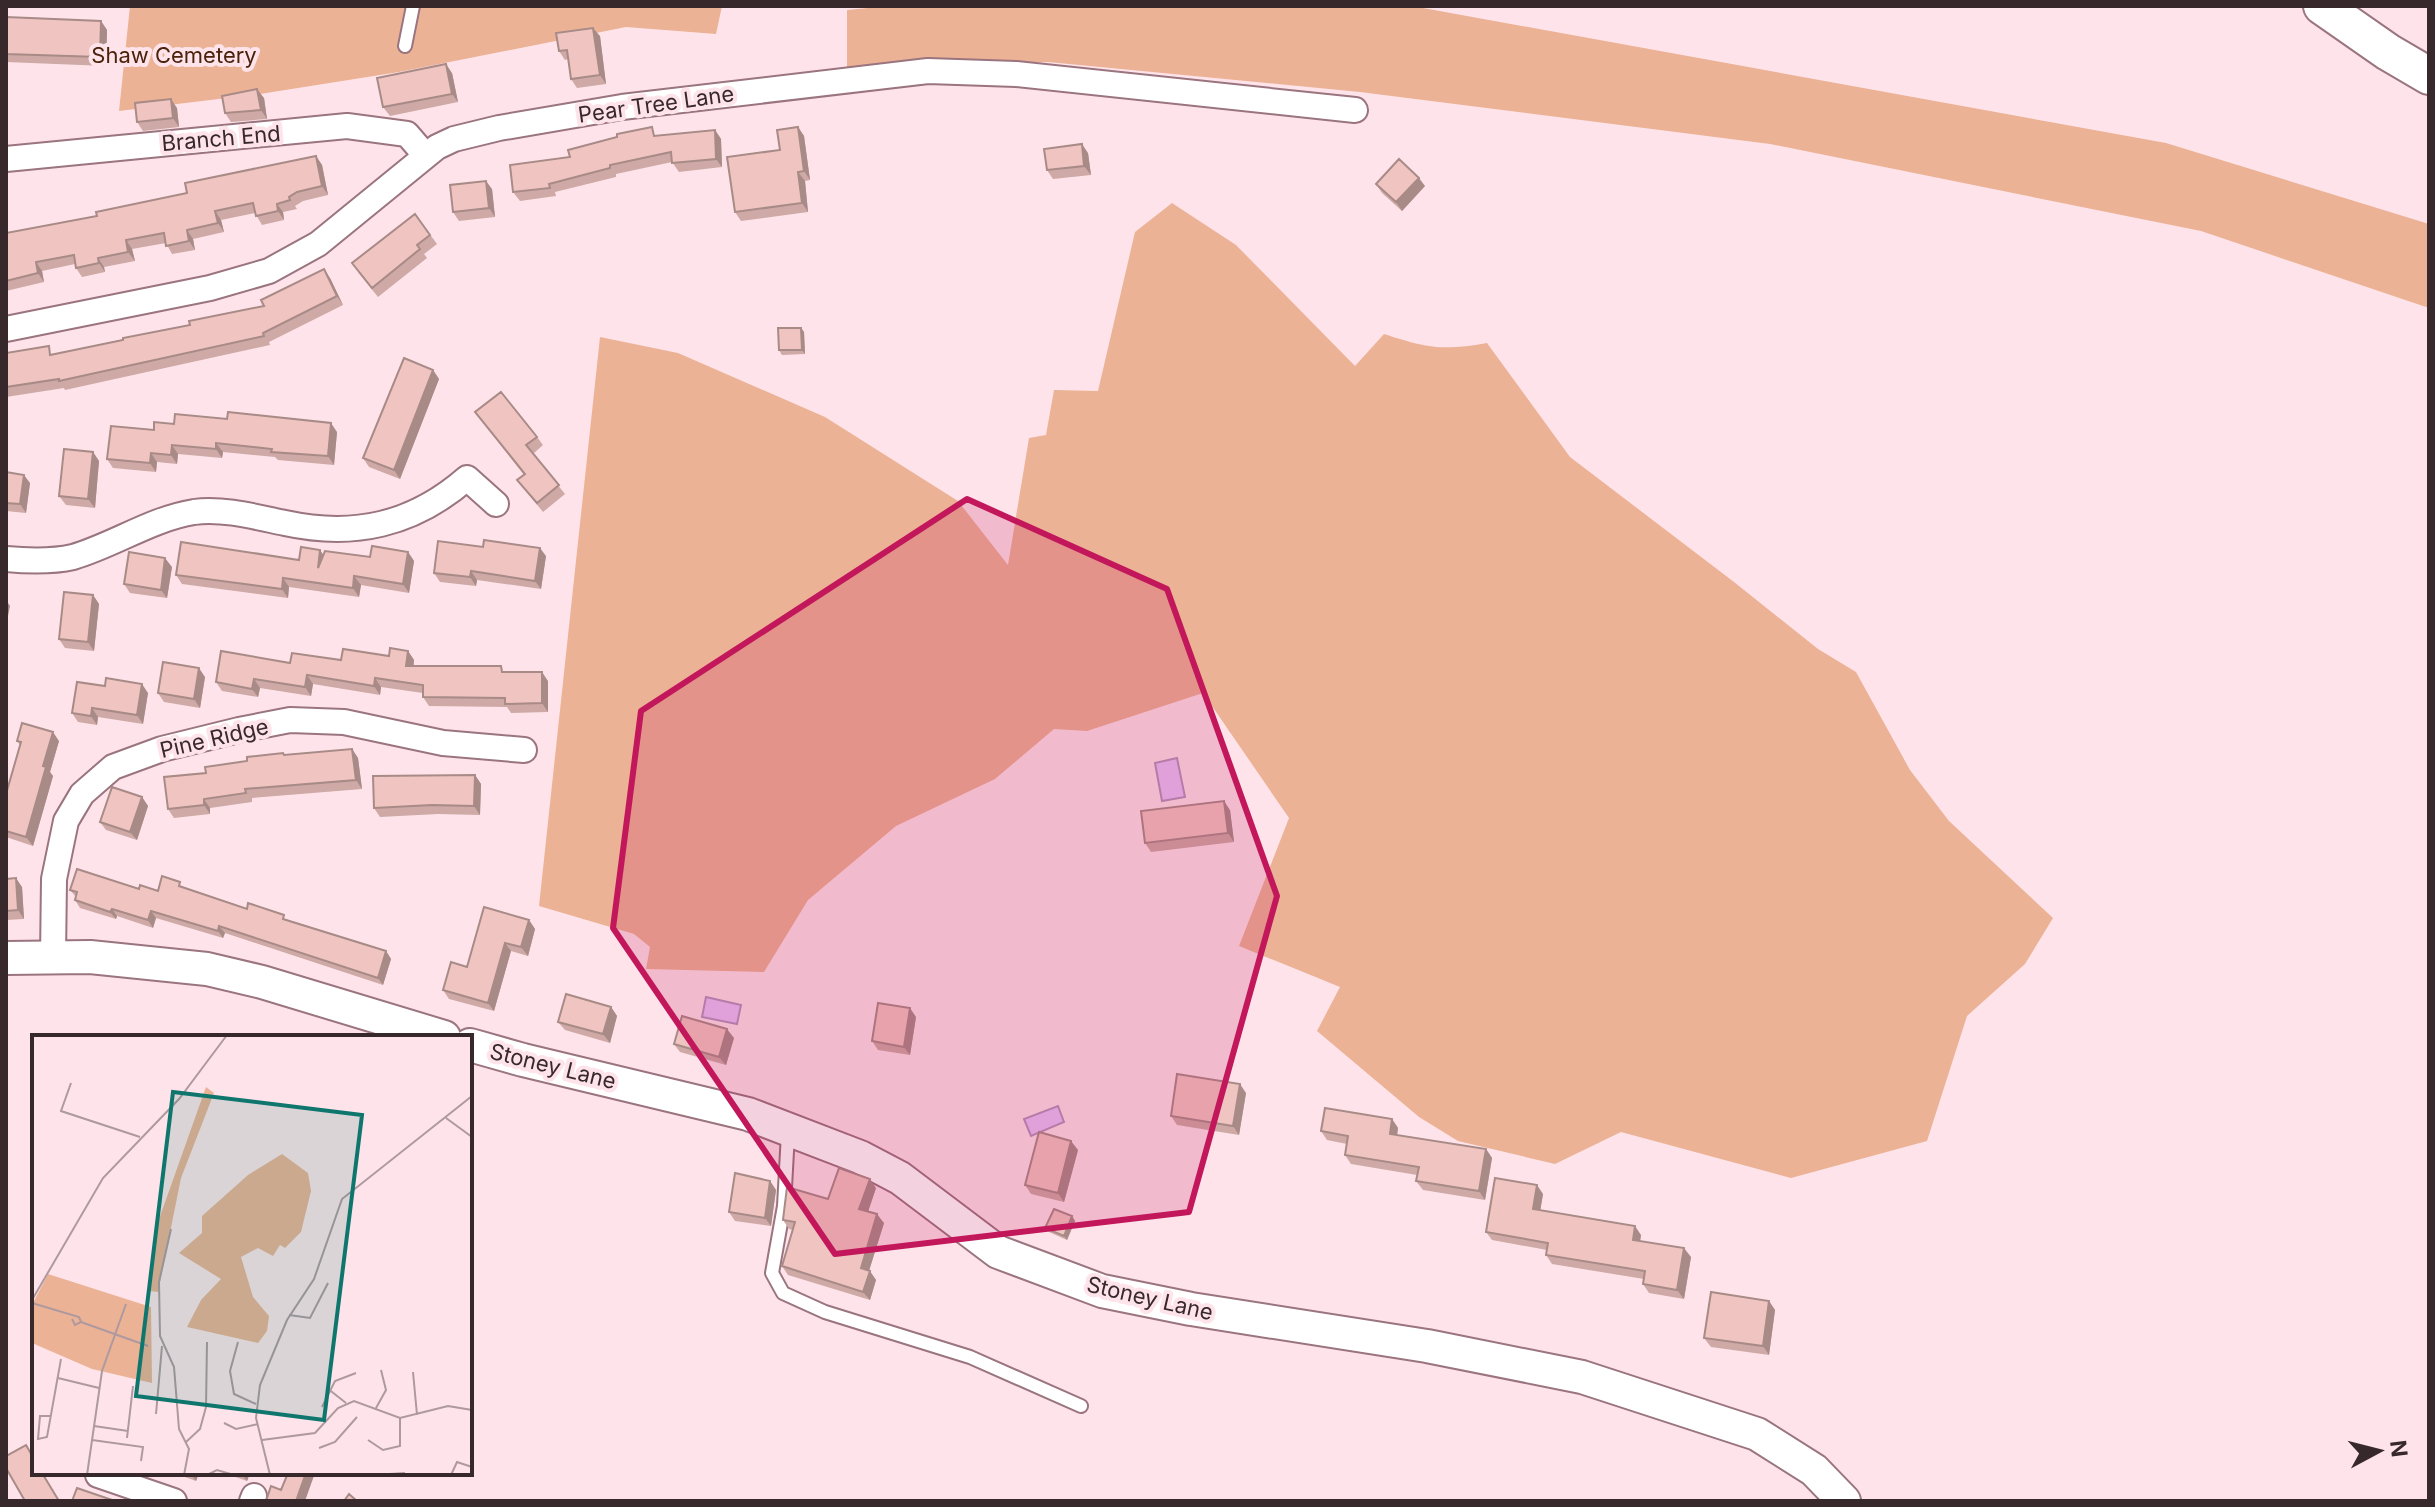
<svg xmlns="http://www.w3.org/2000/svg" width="2435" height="1507" font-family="Inter,sans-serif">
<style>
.green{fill:#ecb296}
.water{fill:#e8c2fb;stroke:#b394bd;stroke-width:2}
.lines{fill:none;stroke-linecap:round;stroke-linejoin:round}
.service-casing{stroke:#9a747e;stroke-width:16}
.minor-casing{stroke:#9a747e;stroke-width:28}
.tertiary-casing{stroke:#9a747e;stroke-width:36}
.secondary-casing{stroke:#9a747e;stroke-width:40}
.service{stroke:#fff;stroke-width:12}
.minor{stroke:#fff;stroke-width:24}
.tertiary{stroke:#fff;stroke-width:32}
.secondary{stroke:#fff;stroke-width:36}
.wall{fill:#cea9a6}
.shaded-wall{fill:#a88a87}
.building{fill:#f0c5c1;stroke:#a88a87;stroke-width:2}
.marked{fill:#c2185b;fill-opacity:0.2;stroke:#c2185b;stroke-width:6;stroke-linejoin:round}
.labels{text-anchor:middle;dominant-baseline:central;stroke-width:8;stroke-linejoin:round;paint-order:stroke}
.park-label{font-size:22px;fill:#4a210a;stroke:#fee4ea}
.street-label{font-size:22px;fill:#37282c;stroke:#fee4ea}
.inset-road{fill:none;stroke:#ae999e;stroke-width:2}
.view{fill:#0f766e;fill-opacity:0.15;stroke:#0f766e;stroke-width:4}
.inset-edge{fill:none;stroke:#37282c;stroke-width:4}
</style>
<rect width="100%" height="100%" fill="#fee4ea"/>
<!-- green -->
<path class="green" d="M130,6H722L716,34L626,27L399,72L260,94L119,111Z
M889,6H1412L2166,143L2429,224V308L2201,231L1770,144L1360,92L1048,62L847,68V10Z
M1172,203L1236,245L1355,366L1384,334C1427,348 1442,351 1487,343L1570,457L1734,582L1818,649L1856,672L1910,770L1949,821L2053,918L2025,964L1967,1016L1927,1141L1791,1178L1621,1132L1555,1164L1458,1141L1419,1117L1317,1031L1340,987L1239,946L1289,818L1203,693L1087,731L1054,729L995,779L896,826L808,900L764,972L646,969L650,947L634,934L539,906L600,337L678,353L825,417L958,501L1008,565L1029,438L1046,435L1054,390L1098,391L1135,232Z"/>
<!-- water -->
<path class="water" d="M1177,758L1185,797L1162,801L1155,763Z
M706,997L741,1005L737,1024L702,1017Z
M1058,1106L1064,1122L1031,1136L1024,1119Z"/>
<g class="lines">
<!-- service casing -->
<g class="service-casing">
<path id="service" d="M405,46L413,6
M788,1133L784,1206L772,1273L783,1293L825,1312L970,1357L1081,1406"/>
</g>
<!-- minor casing -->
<g class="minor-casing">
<path id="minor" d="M6,159L347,126L407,134L426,156
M6,329L210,288L269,271L318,244L437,147L454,139L499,128L622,107L928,71L1016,74L1355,110
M6,559C28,561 51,562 73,557C114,545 151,519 194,512C223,508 256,517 285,523C354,538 413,525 467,478L496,504
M53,957L54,879L66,821L82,794L113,767L162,749L239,730L290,720L344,722L443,743L524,750
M98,1475L174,1501
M252,1501L254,1496"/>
</g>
<!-- tertiary casing -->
<g class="tertiary-casing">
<path id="tertiary" d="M6,958L90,957L207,969L262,982L444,1037
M470,1045L523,1060L748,1114L860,1157L900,1178L998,1252L1102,1291L1191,1309L1427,1346L1582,1377L1757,1434L1814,1470L1844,1501"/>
</g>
<!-- secondary casing -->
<g class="secondary-casing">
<path id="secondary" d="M2322,6L2388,52L2429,76"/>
</g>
<!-- service -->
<use href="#service" class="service"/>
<!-- minor -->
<use href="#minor" class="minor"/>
<!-- tertiary -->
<use href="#tertiary" class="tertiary"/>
<!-- secondary -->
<use href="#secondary" class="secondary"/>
</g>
<!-- wall -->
<path class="wall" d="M6,17L101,21L107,30L106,66L6,62Z
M600,36L606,84L577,88L571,79L568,59L565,60L559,51Z
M452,73L458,102L390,116L383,107Z
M264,98L267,119L231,122L225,113Z
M177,108L179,127L143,131L137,122Z
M798,127L804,136L810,180L805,181L808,212L741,221L735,212L780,150Z
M715,130L721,139L722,167L679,172L672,162L616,174V177L555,192L556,196L520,201L513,192L570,157L658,136Z
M1088,153L1091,175L1053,179L1047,170Z
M316,156L322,165L328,195L303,201L295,206L297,209L283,212L284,220L262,225L255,213L221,220L224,232L193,239L195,250L172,254L166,243L132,249L135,261L104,267L105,272L82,277L76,268L75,264L42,271L44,282L6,291V233L97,216L187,193Z
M1376,184L1425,186L1402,211L1382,193Z
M492,189L495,217L459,221L453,212Z
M415,214L437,244L424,254L427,258L378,297L358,272Z
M330,278L343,305L269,342L270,345L65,390L64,388L6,397V353L54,354L190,325L264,306Z
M801,328L804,332L805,354L782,355L779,350Z
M433,370L439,379L400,479L369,467L363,458Z
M475,412L537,437L543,445L533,454L565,494L543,512L517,480L524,475Z
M174,424L337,432L334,465L278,460L275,457L223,452L222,458L178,454L177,464L157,462L156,472L113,468L107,459Z
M93,452L99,461L95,508L66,505L59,496Z
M6,472L30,483L26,513L6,511Z
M320,550L323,555L370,557L408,552L414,561L409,593L361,585L359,597L289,587L288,598L182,584L176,575L299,560Z
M546,556L541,589L477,580L476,586L440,582L434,573Z
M172,567L167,598L130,593L124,584Z
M93,595L99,604L94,651L65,648L59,639Z
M408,651L414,660V666L505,672L548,681V712L511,713L507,707L429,706L423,697V693L381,687L380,695L313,684L311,696L260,688L258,697L222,691L216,682L290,663L389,656Z
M205,677L200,708L164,702L158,693Z
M148,693L143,724L98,717L97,725L78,722L72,713Z
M17,741H59L50,772L53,776L33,846L6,837V794L20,745Z
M352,749L358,758L362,789L252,798V802L210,808V814L174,818L168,809L206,773L285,755Z
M475,775L481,784L480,815L438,814L380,817L374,808Z
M142,797L148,806L137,840L106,830L100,822Z
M1230,810L1234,842L1151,852L1145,843Z
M6,879L22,887L24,919L6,920Z
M184,887L247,909L386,951L391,959L383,985L225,933L223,938L156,918L153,928L117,916L116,919L80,908L75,900L76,897L70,890L139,889L158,891Z
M529,920L535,929L528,956L511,951L494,1011L449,999L443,990Z
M611,1007L617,1016L610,1043L565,1030L558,1022Z
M916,1017L910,1055L878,1050L872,1041Z
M734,1038L726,1065L680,1052L674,1044Z
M1246,1093L1239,1135L1177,1125L1171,1116Z
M1392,1119L1398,1128L1397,1135L1486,1149L1492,1158L1485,1200L1423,1190L1416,1181L1417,1175L1351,1164L1345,1155L1347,1144L1327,1140L1321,1131Z
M1078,1150L1064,1202L1031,1194L1025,1185Z
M770,1181L776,1190L771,1226L735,1221L729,1212Z
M876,1188L868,1211L884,1223L869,1271L876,1280L870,1300L788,1275L782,1266L793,1230L789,1229L783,1220L828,1199Z
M1543,1194L1540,1211L1641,1235L1640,1241L1691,1257L1684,1299L1649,1293L1643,1284L1644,1279L1552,1264L1546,1255L1547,1250L1492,1240L1486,1232Z
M1072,1216L1075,1221L1067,1240L1049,1232L1045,1228Z
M1769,1301L1775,1310L1769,1355L1711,1347L1704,1338Z
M174,1473H199L196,1481Z
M224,1473H250L247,1481Z"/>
<!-- shaded-wall -->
<path class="shaded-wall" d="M101,21L107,30L106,66L100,57Z
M593,28L600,36L606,84L600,75Z
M446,64L452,73L458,102L452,94Z
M257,89L264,98L267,119L261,110Z
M171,99L177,108L179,127L173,118Z
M798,127L804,136L810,180L804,171Z
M715,130L721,139L722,167L716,159Z
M1082,144L1088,153L1091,175L1084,166Z
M316,156L322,165L328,195L322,186Z
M798,172L805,181L808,212L802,203Z
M1419,178L1425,186L1402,211L1396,202Z
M486,181L492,189L495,217L489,208Z
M277,204L283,212L284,220L278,211Z
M215,211L221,220L224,232L218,223Z
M187,230L193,239L195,250L189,241Z
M126,240L132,249L135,261L128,252Z
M98,258L104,267L105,272L99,263Z
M36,262L42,271L44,282L38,273Z
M324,269L330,278L343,305L337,296Z
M801,328L804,332L805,354L802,350Z
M433,370L439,379L400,479L394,470Z
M331,423L337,432L334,465L328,456Z
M216,443L223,452L222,458L216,449Z
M172,445L178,454L177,464L171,455Z
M93,452L99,461L95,508L88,499Z
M151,453L157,462L156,472L150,463Z
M24,475L30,483L26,513L20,504Z
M540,548L546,556L541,589L535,581Z
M320,550L326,559L318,568Z
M408,552L414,561L409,593L403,584Z
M165,558L172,567L167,598L161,590Z
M471,571L477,580L476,586L470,577Z
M354,576L361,585L359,597L353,588Z
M283,578L289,587L288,598L282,589Z
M93,595L99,604L94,651L88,642Z
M6,600L10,606L6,626Z
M408,651L414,660L412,674L406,666Z
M199,668L205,677L200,708L194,699Z
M542,672L548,681V712L542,703Z
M307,675L313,684L311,696L305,687Z
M375,678L381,687L380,695L374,686Z
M254,679L260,688L258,697L252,689Z
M142,684L148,693L143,724L137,715Z
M92,708L98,717L97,725L91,716Z
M53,732L59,741L50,772L53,776L33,846L26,837L43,766Z
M352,749L358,758L362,789L356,780Z
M475,775L481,784L480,815L474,806Z
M142,797L148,806L137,840L130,832Z
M204,799L210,808V814L204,805Z
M1224,801L1230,810L1234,842L1228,833Z
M16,878L22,887L24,919L18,910Z
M112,909L117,916L116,919L110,912Z
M151,911L156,918L153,928L148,920Z
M529,920L535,929L528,956L521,947Z
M219,926L225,933L223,938L218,931Z
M505,943L511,951L494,1011L488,1003Z
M386,951L391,959L383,985L378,978Z
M611,1007L617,1016L610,1043L603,1034Z
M910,1008L916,1017L910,1055L904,1047Z
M727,1029L734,1038L726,1065L719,1057Z
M1240,1084L1246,1093L1239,1135L1233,1126Z
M1392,1119L1398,1128L1396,1143L1390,1134Z
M1071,1141L1078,1150L1064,1202L1058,1193Z
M1486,1149L1492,1158L1485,1200L1479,1191Z
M870,1179L876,1188L866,1218L859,1209Z
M770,1181L776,1190L771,1226L765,1218Z
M1537,1185L1543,1194L1539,1218L1533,1209Z
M877,1214L884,1223L867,1277L861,1268Z
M1072,1216L1075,1221L1067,1240L1064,1236Z
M1635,1226L1641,1235L1639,1248L1633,1240Z
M1684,1248L1691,1257L1684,1299L1677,1290Z
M870,1271L876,1280L870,1300L863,1292Z
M1769,1301L1775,1310L1769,1355L1763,1346Z
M190,1473H199L196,1481Z
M241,1473H250L247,1481Z
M306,1473H315L305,1501H296Z"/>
<!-- building -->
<path class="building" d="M6,17L101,21L100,57L6,54Z
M593,28L600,75L571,79L567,50L559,51L556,33Z
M446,64L452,94L383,107L377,78Z
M257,89L261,110L225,113L222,96Z
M171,99L173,118L137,122L135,103Z
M652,127L654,136L715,130L716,159L672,163L671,152L610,165V168L549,184L550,188L513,192L510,165L570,157L568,150L617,137V134Z
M798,127L804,171L798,172L802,203L735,212L727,157L780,150L777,130Z
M1082,144L1084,166L1047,170L1044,149Z
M316,156L322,186L297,192L289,197L290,200L277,204L278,211L256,216L253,203L215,211L218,223L187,230L189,241L166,246L164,233L126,240L128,252L98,258L99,263L76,268L74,255L36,262L38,273L6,281V233L97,216L96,212L187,193L185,183Z
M1399,159L1419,178L1396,202L1376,184Z
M486,181L489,208L453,212L450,185Z
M415,214L430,235L417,245L420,249L372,288L352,263Z
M324,269L337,296L263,333L264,336L59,381V379L6,387V353L49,346L50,355L123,340V338L190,325L189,321L264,306L261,300Z
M778,328H801L802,350H779Z
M404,358L433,370L394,470L363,458Z
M501,392L537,437L526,445L559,485L537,503L517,480L525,474L475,412Z
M228,412L331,423L328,456L271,452L272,449L216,443V449L172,445L171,455L151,453L150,463L107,459L111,426L154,430V422L174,424L175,414L227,419Z
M64,449L93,452L88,499L59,496Z
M6,472L24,475L20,504L6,503Z
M484,540L540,548L535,581L471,571L470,577L434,573L438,541L483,547Z
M181,542L299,560L301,547L320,550L318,568L325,551L370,557L372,546L408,552L403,584L354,576L353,588L283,578L282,589L176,575Z
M129,552L165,558L161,590L124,584Z
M64,592L93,595L88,642L59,639Z
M390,648L408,651L406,666H501L502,672H542V703L505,704V698L423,697V685L375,678L374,686L307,675L305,687L254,679L252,689L216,682L221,651L290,663L292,653L341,660L343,649L389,656Z
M163,662L199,668L194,699L158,693Z
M106,678L142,684L137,715L92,708L91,716L72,713L77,682L105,686Z
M22,723L53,732L43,766L46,767L26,837L6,831V794L21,742L17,741Z
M352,749L356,780L245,789L246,793L204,799V805L168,809L164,777L206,773L205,767L247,761V757L283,753L284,755Z
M475,775L474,806L432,805L374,808L373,776Z
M112,787L142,797L130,832L100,822Z
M1224,801L1228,833L1145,843L1141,811Z
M77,869L139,889L140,885L158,891L162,876L180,882L179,886L247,909L248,903L284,915L283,919L386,951L378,978L219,926L218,931L151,911L148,920L112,909L110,912L75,900L77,892L70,890Z
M16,878L18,910L6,911V879Z
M484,907L529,920L521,947L505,943L488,1003L443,990L451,962L467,967Z
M566,994L611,1007L603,1034L558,1022Z
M878,1003L910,1008L904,1047L872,1041Z
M682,1016L727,1029L719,1057L674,1044Z
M1177,1074L1240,1084L1233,1126L1171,1116Z
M1325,1108L1392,1119L1390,1134L1486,1149L1479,1191L1416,1181L1419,1167L1345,1155L1348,1136L1321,1131Z
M1039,1132L1071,1141L1058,1193L1025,1185Z
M839,1168L870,1179L859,1209L877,1214L861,1268L870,1271L863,1292L782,1266L795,1222L783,1220L787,1187L828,1199Z
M735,1173L770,1181L765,1218L729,1212Z
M1495,1178L1537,1185L1533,1209L1635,1226L1633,1240L1684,1248L1677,1290L1643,1284L1645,1271L1546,1255L1548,1243L1486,1232Z
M1054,1209L1072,1216L1064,1236L1045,1228Z
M1711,1292L1769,1301L1763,1346L1704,1338Z
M26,1445L34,1459V1473H42L59,1501H25L6,1468V1456Z
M288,1473H306L296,1501H266L271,1486L281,1490Z
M77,1488L115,1501H72Z
M349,1494L357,1501H344Z"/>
<!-- marked area -->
<path class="marked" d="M967,499L1167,589L1277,896L1189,1212L835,1254L613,928L641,711Z"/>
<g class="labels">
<!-- park labels -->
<g class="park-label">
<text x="174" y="55">Shaw Cemetery</text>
</g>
<!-- street labels -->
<g class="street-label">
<text transform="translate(656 104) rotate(-8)">Pear Tree Lane</text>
<text transform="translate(221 138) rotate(-5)">Branch End</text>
<text transform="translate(214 738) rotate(-13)">Pine Ridge</text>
<text transform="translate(553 1066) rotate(14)">Stoney Lane</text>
<text transform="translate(1150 1298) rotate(13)">Stoney Lane</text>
</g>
</g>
<!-- overview -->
<g transform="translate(32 1035)">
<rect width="440" height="440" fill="#fee4ea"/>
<path d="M174,52L182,58L149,143L126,257L118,256L126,187ZM250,119L276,138L279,156L269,197L253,213L248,210L241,221L226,213L209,222L221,262L237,281L235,296L226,308L155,292L169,265L189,244L147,218L170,198V181L216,140ZM16,239L119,272L120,348L60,334L0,308V270Z" fill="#ecb296"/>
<path class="inset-road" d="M39,48L29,76L108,102M414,83L440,102M139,194L127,247L128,301L142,332L147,394L157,414L152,440M0,265L71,143L147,64L195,0M0,268L47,282L49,287L43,290L40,284M257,280L278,283L296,248M49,287L116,311M206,307L198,336L202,359L224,369M381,337L385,380M26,343L67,353M295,353L314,368M290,372L303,346L324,338M344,373L354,355L349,335M124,379L130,311M19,381H8L6,404L15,402L29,324M192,388L204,394L226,389M62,391L96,396M95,403L101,351M60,405L111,412L109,426M230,405L283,398L306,373L322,366L368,383L416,371L440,375M336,405L351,415L368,411V383M154,407L168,394L174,372L175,307M287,413L303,407L325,382M55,440L70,336L94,269M175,440L185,435L202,440M238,440L224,383L228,350L255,285L282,244L310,164L440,61M248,440H309M341,440L373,438M419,440L425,427L440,432"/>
<path class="view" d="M141,57L330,80L292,385L104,361Z"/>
<rect width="440" height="440" class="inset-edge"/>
</g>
<!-- border -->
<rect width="2435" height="1507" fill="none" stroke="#37282c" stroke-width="16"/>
<!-- north arrow -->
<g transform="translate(2379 1451) rotate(83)" stroke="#fee4ea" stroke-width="6" paint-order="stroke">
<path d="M0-6L14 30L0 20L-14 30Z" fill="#37282c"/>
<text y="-12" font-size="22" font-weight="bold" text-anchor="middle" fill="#37282c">N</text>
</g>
</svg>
